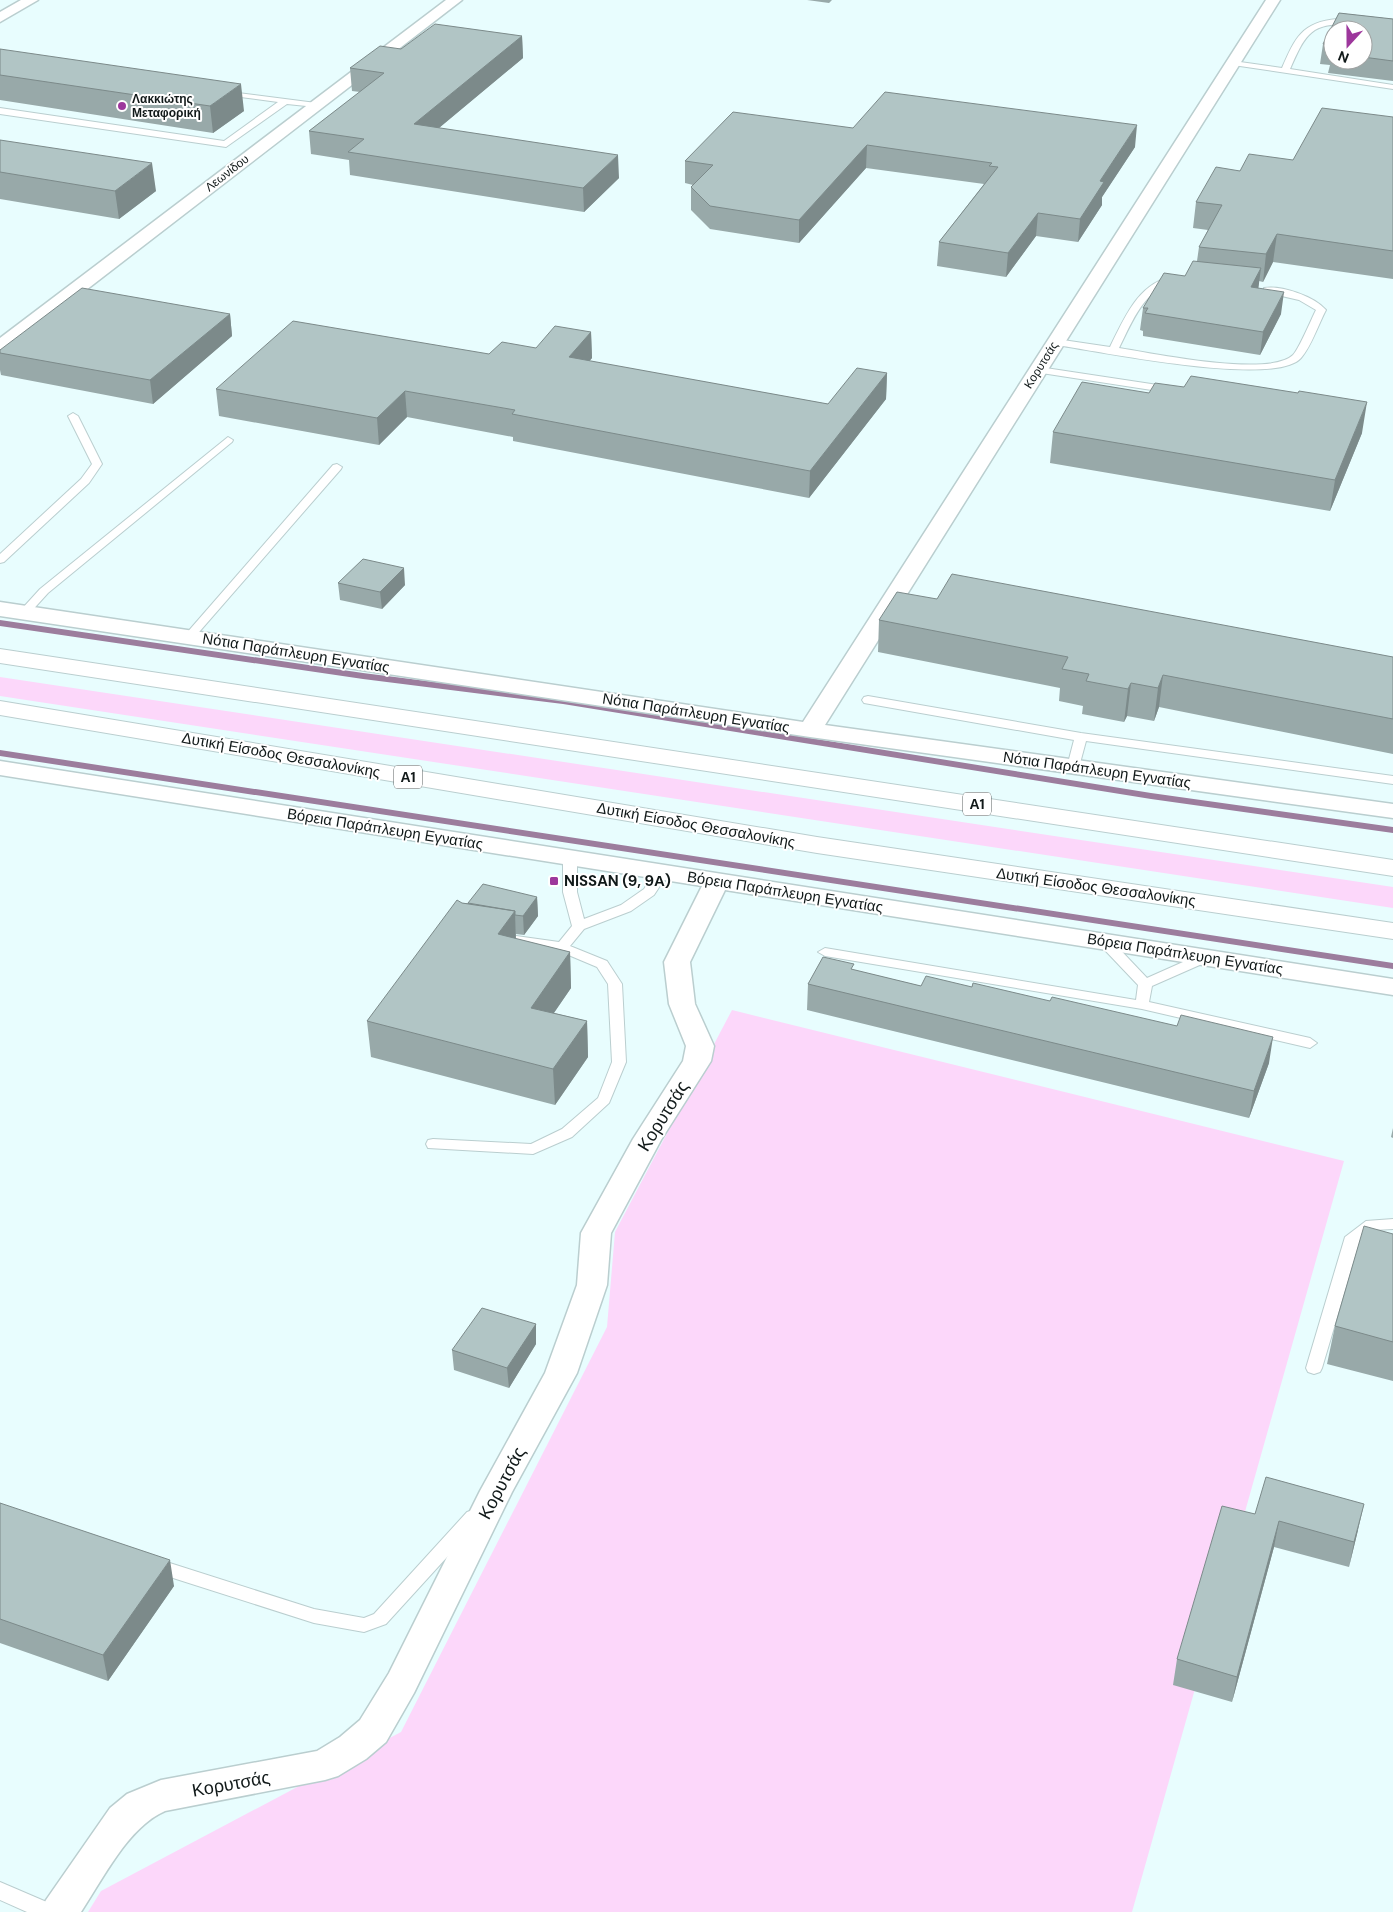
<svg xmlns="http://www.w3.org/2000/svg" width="1393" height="1912" font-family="'DM Sans',sans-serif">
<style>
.green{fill:#fcd7fa}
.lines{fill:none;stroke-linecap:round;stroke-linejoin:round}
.stream{fill:#9c7d9d;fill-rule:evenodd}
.service-casing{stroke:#bacecf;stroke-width:2}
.minor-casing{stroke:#bacecf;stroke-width:3}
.motorway-casing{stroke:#bacecf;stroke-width:2}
.service{fill:#fff;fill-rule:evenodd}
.minor{fill:#fff;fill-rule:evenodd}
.motorway{fill:#fff;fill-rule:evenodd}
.wall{fill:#98a9a9;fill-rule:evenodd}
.shaded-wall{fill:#7c8a8a}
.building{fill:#b1c5c5;stroke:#7c8a8a}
.poi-dot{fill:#9d379c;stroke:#fff;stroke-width:2}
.labels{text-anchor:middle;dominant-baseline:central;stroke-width:4;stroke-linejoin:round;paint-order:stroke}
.far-poi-label{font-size:12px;font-weight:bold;fill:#111919;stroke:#fff;text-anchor:start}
.far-street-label{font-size:12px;fill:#111919;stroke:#fff}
.shield{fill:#fff;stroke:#585e5e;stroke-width:1}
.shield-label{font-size:14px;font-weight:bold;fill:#111919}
.street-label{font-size:15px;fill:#111919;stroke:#fff}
.poi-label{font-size:15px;font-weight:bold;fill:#111919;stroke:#fff;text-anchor:start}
.near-street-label{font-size:18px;fill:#111919;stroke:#fff}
</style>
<rect width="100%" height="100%" fill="#e8fdfe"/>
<!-- green -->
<path class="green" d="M0,677L1393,887V908L0,696Z
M732,1010L1344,1161L1132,1912H88L101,1891L401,1732L607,1327L615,1232Z"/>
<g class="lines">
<!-- stream -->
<path class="stream" d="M0,620L363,673L563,698L1151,793L1393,827V833L1151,799L563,704L363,679L0,626Z
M0,750L1393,963V969L0,756Z"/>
<!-- service casing -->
<g class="service-casing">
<path id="service" d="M1337,19L1357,23L1353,25C1311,22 1306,33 1290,69L1393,85V89L1233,65L1229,63L1233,61L1282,68C1295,38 1302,22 1337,19Z
M222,91L316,103L320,105L316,107L287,104L226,147L0,114V108L224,141L278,102L225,95H222Z
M1174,276L1177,277V281C1144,289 1133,320 1119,348C1152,353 1269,378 1293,355C1299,349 1311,320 1316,310L1299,300L1264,292V288C1281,285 1314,296 1326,310C1319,323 1311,347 1301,358C1275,388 1098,351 1056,345L1051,342L1056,339L1110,347C1125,317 1138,283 1174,276Z
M1039,367L1171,387L1176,390L1171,393L1035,372L1034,370Z
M73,413L78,416L102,464L89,483L4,562L0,563V554L81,479L92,464L68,416Z
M228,437L233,440L232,442L48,593L28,615H20V611L40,589Z
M337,464L342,467L341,469L193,639H185V635L333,465Z
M868,696L1081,733L1393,776V784L1086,741L1079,767L1073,771L1067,767L1074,740L864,703L862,700L864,697Z
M570,854L577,858V892L584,919L621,905L644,889L657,869H667L669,872L654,895L631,911L584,929L570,946L607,961L622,984L626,1062L609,1103L572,1137L533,1154L428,1148L426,1144L428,1140L433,1139L531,1144L562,1129L598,1098L612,1062L608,984L597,967L559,951L509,943L502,939L509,935L559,942L572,926L563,892V858Z
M1105,938L1110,939L1147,978L1201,954H1211L1213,957L1211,960L1152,986L1149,1002L1310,1038L1317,1043L1310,1048L1142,1009L825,956L818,952L825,948L1136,1000L1138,985L1100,945L1098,942L1100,939Z
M1393,1219V1229L1374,1230L1360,1240L1322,1368L1320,1372L1314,1374L1308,1372L1306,1368L1345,1237L1366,1221Z
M473,1510L479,1512L482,1517L479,1522L386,1624L364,1632L314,1623L148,1570L145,1565L148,1560L154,1558L314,1609L364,1618L374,1614L467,1512Z
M0,1882L56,1906L59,1912H27L0,1900Z"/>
</g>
<!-- minor casing -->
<g class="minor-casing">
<path id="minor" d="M21,0H38L0,22V12Z
M446,0H462L7,351L0,353V338Z
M1266,0H1280L825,725L1393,804V818L810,737L0,616V602L803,722Z
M0,761L1393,979V995L725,890L690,962L695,1004L714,1046L711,1061L661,1140L611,1233L607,1285L577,1373L512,1492L414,1693L386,1742L366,1759L338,1776L325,1780L165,1811C128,1827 103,1879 81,1912H40L46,1900L110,1808L127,1794L161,1780L317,1751L340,1737L360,1720L389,1673L480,1491L545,1373L577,1285L581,1233L633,1139L683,1061L686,1046L669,1004L664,962L702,886L0,775Z"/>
</g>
<!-- motorway casing -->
<g class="motorway-casing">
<path id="motorway" d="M0,649L1393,860V876L0,663Z
M0,701L817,837L1393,923V939L817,853L0,715Z"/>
</g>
<!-- service -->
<use href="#service" class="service"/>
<!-- minor -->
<use href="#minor" class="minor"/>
<!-- motorway -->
<use href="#motorway" class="motorway"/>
</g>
<!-- wall -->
<path class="wall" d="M807,0H832L829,3Z
M1339,13L1393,19V81L1328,73L1330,65L1320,64L1323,44ZM1333,30H1363V60H1333Z
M522,36L523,58L439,128L619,178L584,212L350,175L349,160L311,154L309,131L360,92L352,91L350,68L401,49Z
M0,49L244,111L213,133L0,100Z
M1393,117V279L1273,262L1263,282L1259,281L1258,288L1281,314L1260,355L1143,336V331L1140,330L1143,308L1185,276L1197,261L1199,247L1208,230L1193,228L1196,202L1240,171L1293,160Z
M853,128L1135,147L1102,197V205L1078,242L1036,236L1006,277L937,266L939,242L984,184L866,168L799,243L710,229L691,210V187L693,185L685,183V161Z
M0,140L156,191L119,219L0,199Z
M230,314L232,336L153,404L1,375L0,370V350Z
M591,332L592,358L589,361L828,404L887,373L886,399L809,498L513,441V437L407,417L379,445L219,416L216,389L536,348Z
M1053,432L1362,433L1330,511L1050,463Z
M338,583L405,585L382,609L340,600Z
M937,599L1393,657V754L1159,707L1154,721L1127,716L1124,722L1082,714L1083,706L1059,701L1060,688L878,652L879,620Z
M537,897L538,916L524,935L516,934V939L570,952L571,988L554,1013L587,1021L588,1057L555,1105L371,1057L367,1021L462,903H468Z
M854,970L921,986L1269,1063L1249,1118L807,1010L808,984Z
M1393,1128V1138L1391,1137Z
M1393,1234V1381L1327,1364L1335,1326Z
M536,1324V1344L509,1388L454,1370L452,1350Z
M0,1503L174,1586L108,1681L0,1643Z
M1255,1514L1358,1530L1349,1567L1274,1547L1232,1702L1173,1685L1177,1659Z"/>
<!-- shaded-wall -->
<path class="shaded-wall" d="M522,36L523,58L416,147L414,124Z
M241,84L244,111L213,133L210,106Z
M1137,125L1135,147L1102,197V205L1078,242L1080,219L1100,181Z
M867,145L866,168L799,243V220Z
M618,155L619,178L584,212L583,188Z
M152,163L156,191L119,219L115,191Z
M1038,213L1036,236L1006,277L1008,253Z
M1277,234L1273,262L1263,282L1266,254Z
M1261,268L1258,291L1251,287Z
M1284,292L1281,314L1260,355L1263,332Z
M230,314L232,336L153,404L150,380Z
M591,332L592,358L570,384L569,357Z
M887,373L886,399L809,498L810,471Z
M405,391L407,417L379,445L377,418Z
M1367,402L1362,433L1330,511L1335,480Z
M404,568L405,585L382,609L380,592Z
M1163,675L1159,707L1154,721L1158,688Z
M1131,683L1127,716L1124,722L1128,689Z
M537,897L538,916L524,935L523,916Z
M515,911L516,946L498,934Z
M570,952L571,988L533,1043L531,1008Z
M587,1021L588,1057L555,1105L553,1069Z
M1273,1037L1269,1063L1249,1118L1254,1091Z
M536,1324V1344L509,1388L507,1368Z
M1364,1504L1358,1530L1349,1567L1354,1542Z
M1279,1521L1274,1547L1232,1702L1237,1677Z
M170,1560L174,1586L108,1681L103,1655Z"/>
<!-- building -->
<path class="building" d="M1339,13L1393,19V61L1363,57V30H1333V45L1323,44Z
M435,24L522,36L414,124L618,155L583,188L348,152L364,139L309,131L384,73L350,68L380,46L401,49Z
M0,49L241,84L210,106L0,75Z
M885,92L1137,125L1100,181L1104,182L1080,219L1038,213L1008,253L939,242L998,167L989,166L992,163L867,145L799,220L710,206L691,187L713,165L685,161L733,112L853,128Z
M1322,108L1393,117V251L1277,234L1266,254L1199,247L1222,205L1196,202L1216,167L1240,171L1249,154L1293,160Z
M0,140L152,163L115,191L0,172Z
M1193,261L1261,268L1251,287L1284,292L1263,332L1145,313L1148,308H1143L1164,273L1185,276Z
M82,288L230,314L150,380L0,353V350Z
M293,321L489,354L502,342L536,348L555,326L591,332L569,357L828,404L857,368L887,373L810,471L512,414L515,410L405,391L377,418L216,389Z
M1191,376L1298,393L1299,391L1367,402L1335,480L1053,432L1082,382L1149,393L1155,383L1184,387Z
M363,559L404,568L380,592L338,583Z
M952,574L1393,657V719L1163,675L1158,688L1131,683L1128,689L1086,681L1089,674L1062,669L1068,657L879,620L897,592L937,599Z
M483,884L537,897L523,916L515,915V911L468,903Z
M457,900L462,903L515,911L498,934L570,952L531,1008L587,1021L553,1069L367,1021Z
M823,957L854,964L851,969L921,986L926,976L972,987L973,983L1050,1001L1052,997L1177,1026L1181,1015L1273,1037L1254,1091L808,984Z
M1364,1226L1393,1234V1342L1335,1326Z
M482,1308L536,1324L507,1368L452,1350Z
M1266,1477L1364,1504L1354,1542L1279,1521L1237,1677L1177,1659L1222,1506L1255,1514Z
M0,1503L170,1560L103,1655L0,1619Z"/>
<!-- markers -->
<g class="poi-dot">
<circle cx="122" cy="106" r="5"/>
<rect x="549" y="876" width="10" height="10" rx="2.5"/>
</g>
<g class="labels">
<!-- far-poi labels -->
<g class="far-poi-label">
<text x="132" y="99">Λακκιώτης<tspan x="132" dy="14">Μεταφορική</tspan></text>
</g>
<!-- far-street labels -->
<g class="far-street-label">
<text transform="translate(227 173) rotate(-38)">Λεωνίδου</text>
<text transform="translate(1041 365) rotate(-58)">Κορυτσάς</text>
</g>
<!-- shield labels -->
<g class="shield">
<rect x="394" y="765.5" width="28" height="23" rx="4"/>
<rect x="963" y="792.5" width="28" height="23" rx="4"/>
</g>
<g class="shield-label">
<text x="408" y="777">Α1</text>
<text x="977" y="804">Α1</text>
</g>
<!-- street labels -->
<g class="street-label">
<text transform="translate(296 653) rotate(9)">Νότια Παράπλευρη Εγνατίας</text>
<text transform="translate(696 713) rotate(9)">Νότια Παράπλευρη Εγνατίας</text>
<text transform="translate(281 755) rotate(10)">Δυτική Είσοδος Θεσσαλονίκης</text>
<text transform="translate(1097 770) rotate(8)">Νότια Παράπλευρη Εγνατίας</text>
<text transform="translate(696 825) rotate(10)">Δυτική Είσοδος Θεσσαλονίκης</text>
<text transform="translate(385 829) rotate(9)">Βόρεια Παράπλευρη Εγνατίας</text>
<text transform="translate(1096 887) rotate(8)">Δυτική Είσοδος Θεσσαλονίκης</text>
<text transform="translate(785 892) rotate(9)">Βόρεια Παράπλευρη Εγνατίας</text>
<text transform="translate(1185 954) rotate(9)">Βόρεια Παράπλευρη Εγνατίας</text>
</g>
<!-- poi labels -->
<g class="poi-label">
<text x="564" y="881">NISSAN (9, 9Α)</text>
</g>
<!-- near-street labels -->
<g class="near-street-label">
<text transform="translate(663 1116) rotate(-58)">Κορυτσάς</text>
<text transform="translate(502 1483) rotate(-62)">Κορυτσάς</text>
<text transform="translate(231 1784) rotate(-10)">Κορυτσάς</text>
</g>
</g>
<!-- north arrow -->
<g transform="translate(1348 45) rotate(201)"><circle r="24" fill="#ffffff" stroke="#a0a3a3"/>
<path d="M0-4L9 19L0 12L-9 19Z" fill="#9d379c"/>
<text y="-8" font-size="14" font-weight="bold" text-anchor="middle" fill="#111919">N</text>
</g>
</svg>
